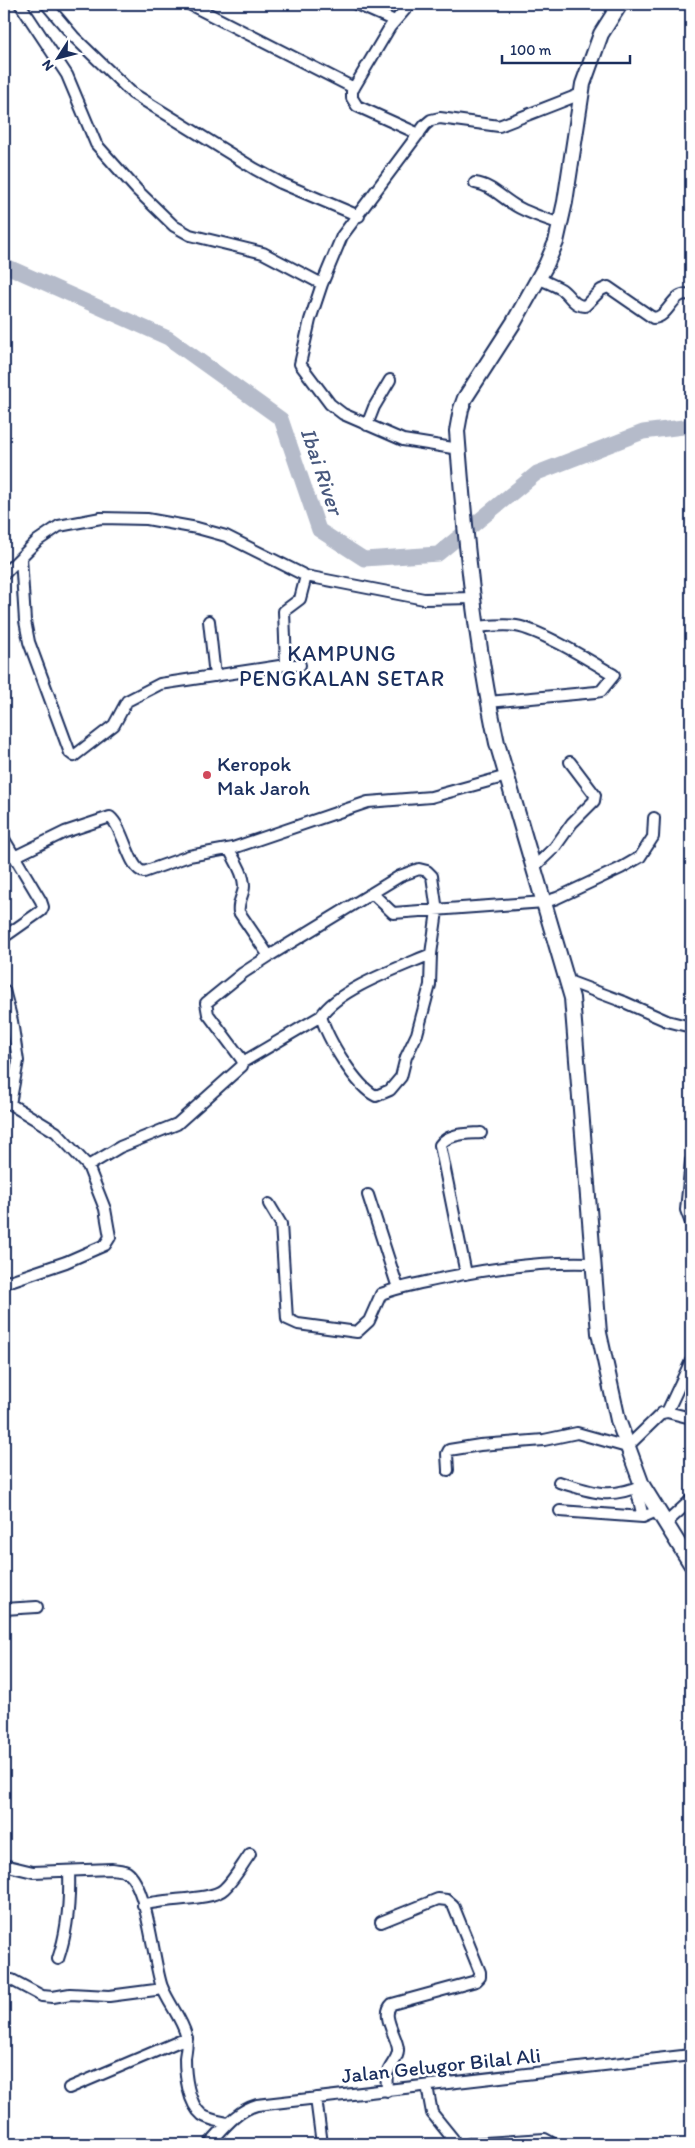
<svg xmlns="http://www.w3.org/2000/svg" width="695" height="2148" font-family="Itim,sans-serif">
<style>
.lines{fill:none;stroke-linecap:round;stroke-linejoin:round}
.river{stroke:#b5bbca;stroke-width:15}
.minor-casing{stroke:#1b2f5e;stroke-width:14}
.major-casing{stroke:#1b2f5e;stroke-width:18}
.minor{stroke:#fff;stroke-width:10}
.major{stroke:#fff;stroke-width:14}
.poi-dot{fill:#d1495b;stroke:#fff;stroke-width:2}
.labels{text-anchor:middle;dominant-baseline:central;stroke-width:5;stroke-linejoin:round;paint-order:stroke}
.poi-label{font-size:21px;fill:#1b2f5e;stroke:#fff;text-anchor:start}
.street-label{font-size:21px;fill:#1b2f5e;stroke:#fff}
.water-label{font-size:22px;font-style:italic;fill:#49597e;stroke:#fff}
.neighbourhood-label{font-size:22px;letter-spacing:1px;fill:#1b2f5e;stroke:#fff}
</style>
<rect width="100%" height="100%" fill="#fff"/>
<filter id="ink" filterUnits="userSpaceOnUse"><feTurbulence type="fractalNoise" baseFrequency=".02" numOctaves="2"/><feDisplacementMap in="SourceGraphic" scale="10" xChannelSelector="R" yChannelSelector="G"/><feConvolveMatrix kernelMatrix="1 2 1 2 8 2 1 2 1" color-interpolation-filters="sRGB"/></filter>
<g filter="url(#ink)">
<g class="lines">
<!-- river -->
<path class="river" d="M4,265L168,338L281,419L319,530L364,559L438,554L537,473L643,432L691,426"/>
<!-- minor casing -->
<g class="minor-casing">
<path id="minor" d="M20,4L67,75L96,144L137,190L174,226L190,235L263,253L322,284
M46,4L74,37L132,93L255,169L281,183L359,216
M356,4L395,21
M410,4L390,27L352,91V98L357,106L419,134
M191,5L354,88
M475,183C491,185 502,198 516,206C530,214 546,219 561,224
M538,278C546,282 554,285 561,289C570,295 573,306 585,306L601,290L608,287L653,318C670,318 672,289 691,295
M367,425L374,407L390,380
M459,449L403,440L343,414L330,404L300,364L310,320L322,284L342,236L425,125L431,120L440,118L499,126L581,94
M21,557L25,621L29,642L70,753L74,756L114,725L127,701L160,684L286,665H300
M4,574L37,541L59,526L101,518L147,519L197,528L226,536L306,576L424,599L474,598
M209,621L215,676
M477,627C490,626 504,624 516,626C541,630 592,662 614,675L601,691L596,692L488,702
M286,665L284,611L300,599L306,576
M4,839L41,901L43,907L41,911L4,937
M229,849C234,859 244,873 244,886C244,895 237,902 239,912L269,956
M14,857L65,832L110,817C124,828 129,870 144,872L189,856L233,848L368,802L431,797L507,776
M535,866L555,847L572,823L594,801L595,795L570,762
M372,893L393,913L545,902L557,898L621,868L640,857L653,837L654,818
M568,981L624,1002L667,1021L691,1027
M4,990L12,1021L18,1061L10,1104L56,1132L88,1166L120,1147L177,1124L242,1066L243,1062L240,1057L208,1014L206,1003L243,973L269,956L400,876L419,869L427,871L432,876L437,911L431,954L430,985L417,1034L406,1057L401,1077L390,1090L376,1096C356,1087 327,1038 321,1016C338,989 401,967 431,954
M243,1062L321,1016
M691,1161L686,1210L691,1223
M368,1195L398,1288
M269,1204L281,1224L287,1319L298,1324L357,1332L369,1321L381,1294C401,1286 422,1283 444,1278C492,1268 542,1261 592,1263
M466,1274L440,1145C448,1133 468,1134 481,1133
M4,1283L66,1262L105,1245L110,1237L105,1209L88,1166
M667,1412L691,1361
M448,1470L447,1454L449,1450L480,1445L544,1440L577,1433L627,1447L662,1413L667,1412L691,1418
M559,1482C592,1492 609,1500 642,1485
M636,1488L643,1517
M560,1511L643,1517L657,1511
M665,1524L691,1500
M4,1609L37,1607
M4,1865L33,1872L112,1869C117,1870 123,1870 127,1872C148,1887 153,1962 162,1987C169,2004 182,2019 186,2035C188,2043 186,2050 185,2058C185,2075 188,2103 202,2115C209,2120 219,2121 227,2123
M143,1905C163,1898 212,1901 224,1889C234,1880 242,1865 250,1854
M381,1922L438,1899L447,1900L453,1905L480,1972V1977L476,1981L392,2004C380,2015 397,2036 398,2049C399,2059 389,2065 387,2075C386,2080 387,2086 387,2091
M58,1959C68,1930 70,1902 69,1872
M12,1980L42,1996L53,1997L70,1994L109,1996L163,1989
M427,2086L432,2113L453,2139L454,2144
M69,2088L187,2038
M316,2098L322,2144
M209,2144C224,2128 236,2111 257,2105L691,2055
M469,2144L545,2139L554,2144"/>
</g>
<!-- major casing -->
<g class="major-casing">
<path id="major" d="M620,4L601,34L583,84L565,202L556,242L546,265L514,322L465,398L461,409L457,431C465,536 475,641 497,743L572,998L599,1333L618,1420L642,1485L691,1564"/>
</g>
<!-- minor -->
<use href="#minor" class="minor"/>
<!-- major -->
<use href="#major" class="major"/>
</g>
</g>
<!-- markers -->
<circle class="poi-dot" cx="207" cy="775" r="5"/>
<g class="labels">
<!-- poi labels -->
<g class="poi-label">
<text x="217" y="763">Keropok<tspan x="217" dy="24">Mak Jaroh</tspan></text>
</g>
<!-- street labels -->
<g class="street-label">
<text transform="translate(441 2065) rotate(-6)">Jalan Gelugor Bilal Ali</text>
</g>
<!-- water labels -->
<g class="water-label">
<text transform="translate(322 471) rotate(71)">Ibai River</text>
</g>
<!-- neighbourhood labels -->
<g class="neighbourhood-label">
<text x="342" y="653">KAMPUNG<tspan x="342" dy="25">PENGKALAN SETAR</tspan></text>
</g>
</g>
<!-- margin -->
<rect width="695" height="2148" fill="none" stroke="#fff" stroke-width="20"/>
<rect x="10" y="10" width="675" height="2128" fill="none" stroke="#1b2f5e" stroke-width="2" filter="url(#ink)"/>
<!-- north arrow -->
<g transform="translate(58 58) rotate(234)" stroke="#ffffff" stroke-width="4" paint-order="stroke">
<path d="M0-4L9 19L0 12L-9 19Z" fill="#1b2f5e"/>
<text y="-8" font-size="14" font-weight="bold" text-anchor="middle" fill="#1b2f5e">N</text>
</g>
<!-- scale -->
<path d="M502 55v8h128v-8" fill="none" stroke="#1b2f5e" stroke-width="2.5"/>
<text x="510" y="55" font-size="15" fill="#1b2f5e" stroke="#ffffff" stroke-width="4" paint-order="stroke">100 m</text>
</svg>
